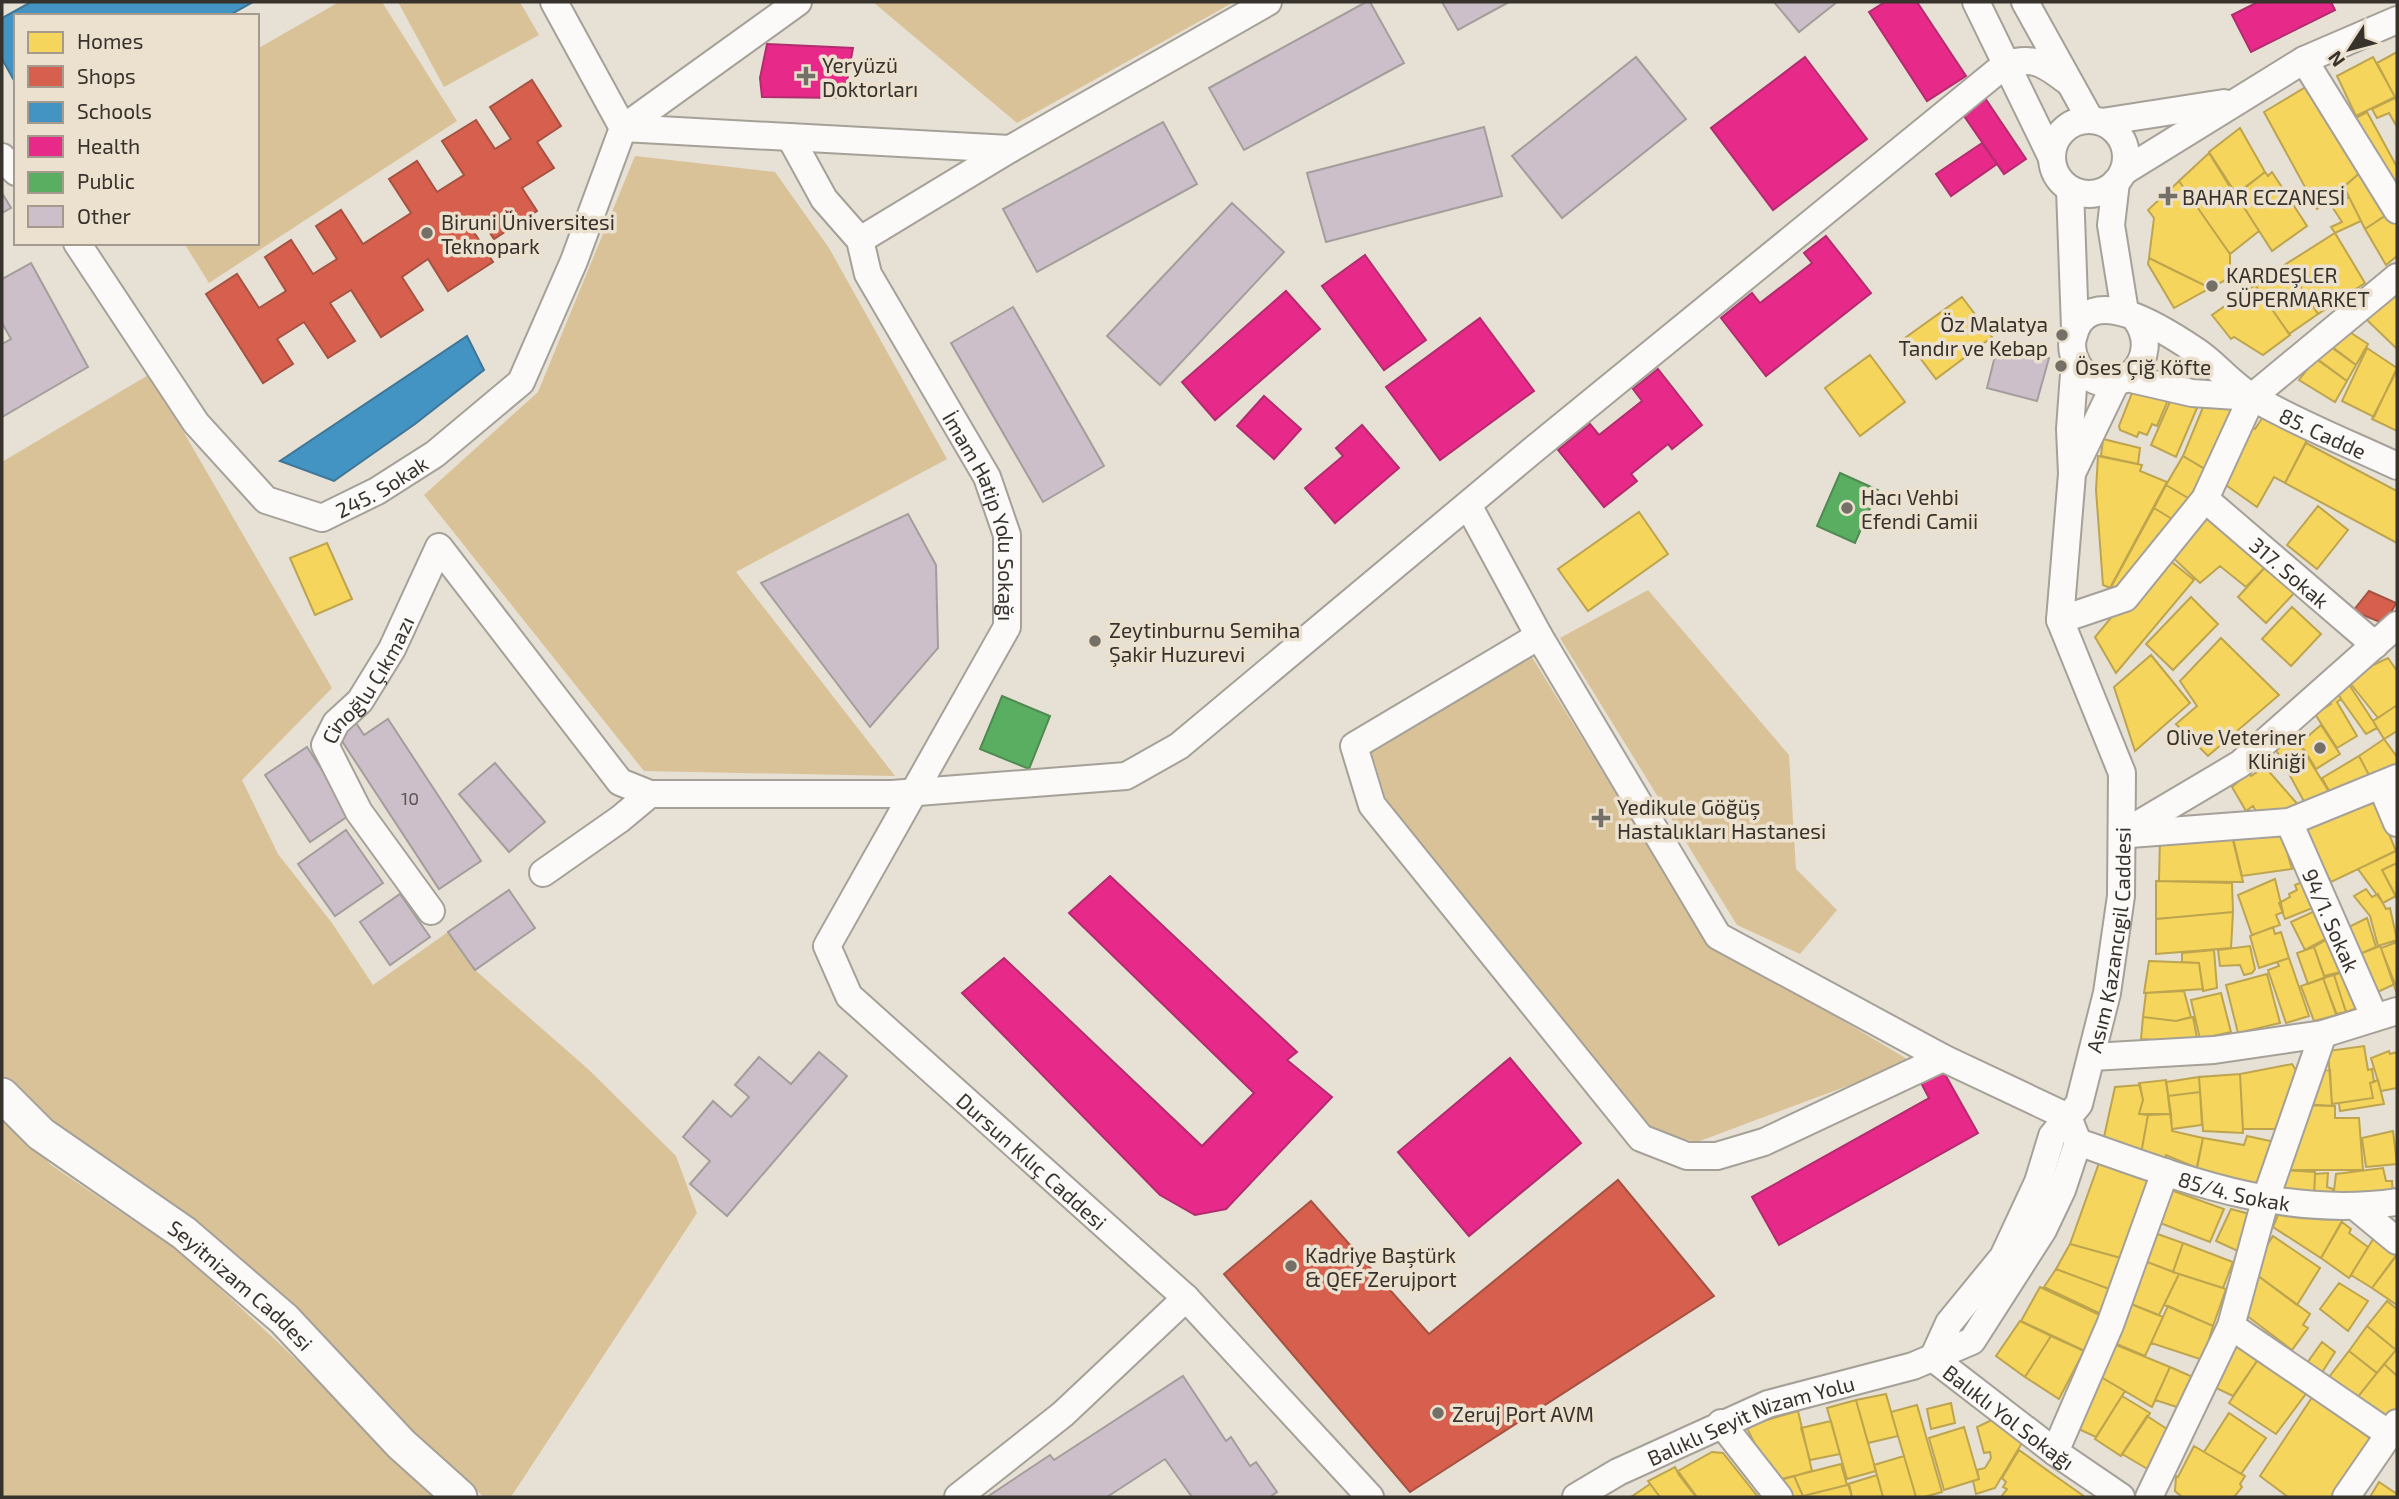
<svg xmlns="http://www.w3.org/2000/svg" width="2399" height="1499" font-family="'Exo 2',sans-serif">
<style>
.green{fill:#dac298}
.homes{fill:#f6d55c;stroke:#bda44e;stroke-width:2}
.shops{fill:#d6604d;stroke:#a65243;stroke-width:2}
.schools{fill:#4393c3;stroke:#3f7696;stroke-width:2}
.health{fill:#e7298a;stroke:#b22c6e;stroke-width:2}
.public{fill:#5aae61;stroke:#508951;stroke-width:2}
.building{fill:#ccbfc9;stroke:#a39e9c;stroke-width:2}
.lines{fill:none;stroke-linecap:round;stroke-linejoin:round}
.minor-casing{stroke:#a5a198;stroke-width:30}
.major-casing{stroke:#a5a198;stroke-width:37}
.minor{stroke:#fbfaf9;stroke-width:26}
.major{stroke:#fbfaf9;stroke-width:33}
.poi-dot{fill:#747067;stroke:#ece1cf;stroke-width:2.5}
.labels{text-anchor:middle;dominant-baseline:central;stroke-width:7;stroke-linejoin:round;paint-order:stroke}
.number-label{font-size:18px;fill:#5c5653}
.poi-label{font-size:21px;fill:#37332c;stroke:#ece1cf;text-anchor:start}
.street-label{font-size:21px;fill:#37332c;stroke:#ece1cf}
</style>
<rect width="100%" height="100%" fill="#e6e0d5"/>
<!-- green -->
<path class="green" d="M339,2H382L457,121L209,283L184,243H257V49Z
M398,2H520L539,35L444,87Z
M873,2H1234L1017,123Z
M635,156L775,172L829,248L947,459L736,572L895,776L644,771L424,495L538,392Z
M150,374L332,688L242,780L278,854L332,923L373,985L448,932L475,970L588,1069L676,1156L697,1213L511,1497H484L365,1390L61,1133L2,1074V462Z
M1648,590L1789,755L1796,869L1837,910L1800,954L1737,925L1560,638Z
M1532,657L1705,938L1912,1062L1697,1142L1651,1131L1386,799L1371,751Z
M2,1116L51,1165L183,1254L284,1348L434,1497H2Z"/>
<!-- homes -->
<path class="homes" d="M2397,52V101L2377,63Z
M2373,57L2395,97L2356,116L2337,76Z
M2314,82L2361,172L2317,209L2264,112Z
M2395,98L2397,102V127L2389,113L2377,118L2372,109Z
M2367,112L2397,167V188L2350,121Z
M2240,128L2265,172L2236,194L2209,152Z
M2209,153L2230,187L2224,191L2230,200L2236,195L2259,231L2230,254L2179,181Z
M2366,167L2391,212L2365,229L2344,187Z
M2265,172L2268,176L2272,172L2307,226L2272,251L2236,195Z
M2179,181L2230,254V278L2210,288L2149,258L2154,218L2148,210Z
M2349,197L2361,221L2335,233L2331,227L2342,222L2331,205Z
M2391,212L2397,221V256L2386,265L2365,229Z
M2335,233L2365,283L2318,314L2286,264Z
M2149,258L2171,269L2210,288L2174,308L2148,264Z
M2286,264L2318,314L2289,334L2256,286Z
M2255,285L2290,335L2263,355L2234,337L2231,339L2212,315Z
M2397,295V349L2366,319Z
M1962,297L1992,337L1936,379L1905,338Z
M2348,331L2368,344L2356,365L2331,347Z
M2327,343L2356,365L2347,381L2315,358Z
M2367,348L2397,368L2374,417L2342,401Z
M1870,355L1905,402L1860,436L1825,388Z
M2316,358L2347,381L2335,402L2299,380Z
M2396,372L2397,373V431L2372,419Z
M2134,388L2168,400L2157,426L2152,424L2147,435L2139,432L2137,437L2120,430L2119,426Z
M2172,397L2197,408L2176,457L2151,445Z
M2206,400L2236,407L2212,473L2183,456Z
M2265,414L2308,438L2285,483L2274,477L2257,507L2216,478L2247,424L2255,429Z
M2103,439L2140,448L2138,464L2101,456Z
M2306,443L2397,491V543L2285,483Z
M2098,456L2142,465L2140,471L2167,482L2110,588L2103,585L2096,490Z
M2183,456L2211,473L2195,502L2166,485Z
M2166,485L2195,502L2180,524L2154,508Z
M2318,506L2348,530L2317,569L2287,545Z
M2154,508L2180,524L2124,591L2111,587Z
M2208,509L2269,563L2246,587L2220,566L2200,583L2169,554Z
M1639,512L1668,554L1588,611L1558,569Z
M327,543L352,599L315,615L290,558Z
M2163,555L2194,580L2116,673L2095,637Z
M2269,563L2298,589L2266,623L2238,597Z
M2191,597L2218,624L2173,670L2146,644Z
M2292,607L2321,634L2291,666L2262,639Z
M2221,638L2279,695L2208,756L2176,724L2197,706L2180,681Z
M2151,655L2190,703L2135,751L2114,687Z
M2388,658L2397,671V705L2378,718L2350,683L2369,667Z
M2346,680L2373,721L2377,728L2366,734L2341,699L2336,690Z
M2336,690L2341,699L2337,702L2357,736L2337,748L2315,714L2331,704L2325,697Z
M2397,705V731L2384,739L2373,721Z
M2321,725L2340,754L2316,769L2300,743Z
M2292,732L2331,795L2307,807L2275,748Z
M2384,739L2397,757V769L2372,781L2359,756Z
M2359,756L2373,783L2334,800L2322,778Z
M2265,767L2301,808L2260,818L2253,806L2246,811L2232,787L2249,772L2251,776Z
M2376,802L2396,851L2331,882L2303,827Z
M2281,832L2292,869L2242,876L2233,838Z
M2232,836L2243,882L2159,881L2160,838Z
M2397,850V863L2382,870L2396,896L2383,903L2358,869Z
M2397,863V899L2382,870Z
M2275,879L2283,912L2276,915L2280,925L2252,935L2238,895Z
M2156,881L2232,883L2233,912L2156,919Z
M2302,882L2315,907L2285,919L2279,903L2290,897L2289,894L2297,890L2295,885Z
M2366,889L2372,897L2378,894L2386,909L2390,908L2397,940L2378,946L2370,916L2354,896Z
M2317,910L2331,936L2305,950L2291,922Z
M2233,912L2231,948L2156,954V919Z
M2367,918L2376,947L2355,956L2343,930Z
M2273,927L2275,934L2281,932L2289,958L2259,968L2250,936Z
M2331,937L2345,971L2324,976L2314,947Z
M2397,942V994L2381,948Z
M2250,946L2255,969L2252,973L2244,975L2240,965L2220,966L2218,950Z
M2380,946L2395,984L2369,996L2352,957Z
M2314,947L2325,978L2308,984L2297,953Z
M2214,950L2217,988L2203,991L2199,963L2182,962V953Z
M2289,958L2309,1016L2286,1023L2268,970L2279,966L2277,962Z
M2149,961L2199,963L2203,989L2144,993Z
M2349,970L2363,1006L2346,1012L2334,975Z
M2267,974L2280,1023L2238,1033L2226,985Z
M2334,975L2346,1012L2336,1014L2323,978Z
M2323,978L2337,1015L2314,1021L2301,986Z
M2184,991L2191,1017L2176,1021L2143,1017L2146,993Z
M2221,993L2231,1032L2200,1039L2191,1000Z
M2143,1017L2176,1021L2193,1017L2197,1038L2178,1042L2141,1039Z
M2364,1046L2368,1070L2372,1069L2374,1082L2370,1083L2373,1098L2332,1104L2328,1051Z
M2389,1051L2390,1054L2397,1052V1088L2381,1091L2371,1058Z
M2292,1064L2299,1075L2282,1129H2243L2240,1074Z
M2330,1070L2332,1106L2302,1105L2312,1072Z
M2240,1074L2243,1133L2203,1131L2199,1077Z
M2199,1077L2200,1092L2168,1096L2166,1082Z
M2166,1080L2171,1114H2139L2143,1100L2139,1083Z
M2378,1080L2384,1104L2340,1111L2339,1103L2373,1098L2370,1083Z
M2140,1085L2143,1100L2139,1114L2148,1115L2141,1154L2102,1146L2115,1087Z
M2200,1092L2202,1125L2172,1129L2168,1096Z
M2301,1104L2335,1106V1118H2359L2363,1170H2280Z
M2171,1114L2172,1131L2203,1138L2197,1168L2166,1155L2165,1159L2141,1154L2148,1115Z
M2393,1131L2397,1164L2366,1167L2362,1138Z
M2247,1136L2275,1142L2262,1184L2196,1171L2203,1138L2244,1145Z
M2099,1163L2149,1180L2121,1258L2070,1244Z
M2383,1168L2386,1181H2392L2393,1196L2333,1199L2336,1174Z
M2280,1170L2315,1172L2314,1199L2278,1198Z
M2328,1173L2327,1187L2333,1189V1198L2314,1196L2315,1174Z
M2165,1188L2224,1209L2210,1242L2152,1220Z
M2231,1209L2253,1215L2240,1252L2216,1241Z
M2280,1210L2346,1214L2321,1258L2273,1227Z
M2342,1222L2351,1229L2349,1233L2368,1247L2349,1278L2321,1258Z
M2152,1232L2183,1243L2173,1272L2142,1260Z
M2273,1236L2320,1268L2297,1305L2257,1275L2264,1250Z
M2375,1236L2397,1254L2372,1288L2351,1275Z
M2183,1243L2233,1262L2223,1288L2173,1272Z
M2070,1244L2121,1258L2112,1290L2056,1269Z
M2397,1255V1305L2372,1288Z
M2142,1260L2179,1274L2159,1315L2126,1302Z
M2056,1269L2112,1290L2101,1314L2044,1287Z
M2179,1274L2226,1289L2213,1326L2164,1305Z
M2257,1275L2310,1314L2303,1325L2308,1328L2292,1350L2242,1312Z
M2339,1283L2368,1301L2348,1331L2320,1309Z
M2040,1287L2104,1317L2089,1353L2021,1321Z
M2387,1301L2397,1309L2396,1350L2367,1326Z
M2126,1302L2163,1317L2145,1356L2112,1342Z
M2168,1306L2213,1326L2203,1360L2151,1343Z
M2020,1321L2051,1336L2025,1377L1996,1356Z
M2367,1326L2396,1350L2377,1373L2349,1351Z
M2051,1336L2084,1351L2059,1399L2025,1377Z
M2109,1342L2170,1367L2152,1407L2096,1374Z
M2322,1342L2335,1352L2321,1374L2307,1363Z
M2241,1346L2259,1358L2233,1396L2214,1387L2225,1351Z
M2397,1349V1376L2384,1364Z
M2349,1351L2377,1373L2353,1403L2326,1381Z
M2259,1358L2308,1391L2276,1434L2229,1403Z
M2384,1364L2397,1376V1416L2390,1428L2353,1403Z
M2170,1367L2195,1378L2180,1408L2155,1400Z
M2096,1374L2125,1391L2096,1437L2072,1426Z
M1886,1394L1898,1436L1868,1443L1856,1400Z
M2122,1396L2150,1413L2121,1456L2095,1439Z
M2313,1396L2379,1445L2344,1497H2288L2260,1476Z
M1856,1400L1876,1471L1847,1479L1827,1408Z
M1951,1403L1955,1423L1931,1429L1927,1409Z
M1917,1405L1942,1492L1924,1497H1916L1891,1412Z
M1798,1411L1812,1471L1773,1482L1746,1426Z
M2229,1413L2266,1438L2241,1474L2204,1452Z
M2147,1416L2173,1433L2151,1471L2122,1454Z
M1994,1419L2022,1443L1995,1488L1976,1494L1973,1481L1979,1479L1977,1470L1985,1468L1991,1458L1990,1452L1984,1453L1977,1427Z
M1831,1421L1840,1454L1810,1460L1801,1428Z
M1964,1427L1979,1479L1944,1490L1929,1438Z
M2194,1446L2245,1476L2240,1484L2242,1487L2234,1497H2182L2175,1491L2176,1476L2178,1477Z
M2019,1450L2051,1473L2085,1497H2001L2007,1489L2003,1487L2006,1482L2002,1478Z
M1712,1452L1723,1453L1758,1497H1697L1678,1471Z
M1904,1456L1916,1497H1883L1874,1465Z
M1841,1464L1847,1485L1803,1496L1794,1476Z
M1675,1467L1679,1475L1696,1497H1660L1648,1481Z
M1877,1475L1883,1497H1852L1848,1484Z
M1794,1476L1803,1496L1790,1497L1777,1480Z
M2379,1482L2397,1494V1497H2370Z
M1650,1484L1660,1497H1631Z
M1849,1484L1852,1497H1799L1847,1485Z"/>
<!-- shops -->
<path class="shops" d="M532,80L561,126L537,142L554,168L522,188L537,211L494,239L481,219L470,226L493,262L448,291L428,259L402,277L423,310L381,337L351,290L330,303L355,341L328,358L304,322L277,339L293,364L263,383L206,294L237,274L259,308L286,291L265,257L291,240L313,274L337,259L316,226L341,210L363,244L411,213L389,179L417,161L437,192L464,175L442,141L476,120L495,149L511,139L490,107Z
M2369,591L2396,603L2385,624L2353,611Z
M1618,1180L1714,1296L1410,1492L1224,1274L1311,1201L1429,1334Z"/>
<!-- schools -->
<path class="schools" d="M31,2H253L228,16H16V84L2,59V18Z
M467,336L484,370L415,424L334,481L280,461Z"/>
<!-- health -->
<path class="health" d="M1885,2H1917L1966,76L1927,101L1869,12Z
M2258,2H2331L2335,10L2251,52L2232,15Z
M767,44L853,48L844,98L762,97L760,78Z
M1805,57L1867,139L1773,210L1711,128Z
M1985,98L2026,159L2004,174L1962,113Z
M1982,143L1997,164L1951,196L1936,174Z
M1826,236L1871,293L1766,376L1721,318L1752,293L1760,303L1812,263L1804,253Z
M1365,255L1426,340L1384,370L1322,286Z
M1286,291L1320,329L1215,420L1182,382Z
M1480,318L1534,391L1440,460L1386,387Z
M1658,369L1702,425L1672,449L1668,444L1631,474L1637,481L1604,507L1558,450L1590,424L1599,435L1642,401L1633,389Z
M1264,396L1301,429L1274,459L1237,426Z
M1362,425L1399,468L1335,523L1305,488L1343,456L1336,448Z
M1110,876L1297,1052L1287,1060L1332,1097L1226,1209L1195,1215L1160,1195L962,993L1004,958L1202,1146L1254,1093L1069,913Z
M1510,1058L1581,1143L1469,1236L1398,1152Z
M1942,1069L1978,1133L1779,1245L1752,1197L1929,1098L1920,1081Z"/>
<!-- public -->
<path class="public" d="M1840,473L1878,490L1855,543L1817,526Z
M1002,696L1050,716L1029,769L980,749Z"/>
<!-- building -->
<path class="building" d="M1366,2H1370L1404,63L1244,150L1209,88Z
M1442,2H1509L1458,30Z
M1774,2H1837L1799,32Z
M1636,57L1686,119L1562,218L1512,156Z
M1163,122L1197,184L1037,272L1003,209Z
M1484,127L1502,196L1326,242L1307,173Z
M2,193L11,208L2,213Z
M1232,203L1284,252L1160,385L1107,336Z
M31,263L88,367L2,417V344L11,339L2,323V279Z
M1013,307L1104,466L1043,502L951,343Z
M1998,344L2049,358L2037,401L1987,388Z
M908,514L936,565L938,648L870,727L761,583Z
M388,719L481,861L439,889L336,732L354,720L364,735Z
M307,747L351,814L310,842L265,775Z
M495,763L545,822L509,852L459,794Z
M346,830L383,883L335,916L298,864Z
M509,890L535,928L475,970L448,932Z
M400,894L430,937L390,965L360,922Z
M819,1052L847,1076L727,1216L690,1184L710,1161L683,1137L713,1101L731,1117L749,1097L735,1085L759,1057L791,1084Z
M1183,1376L1226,1441L1231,1437L1250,1466L1256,1462L1277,1492L1270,1497H1192L1165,1459L1107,1497H987L1050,1455L1054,1460Z"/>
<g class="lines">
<!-- minor casing -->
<g class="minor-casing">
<g id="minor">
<path d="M554,2L623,128"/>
<path d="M1976,2L2052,158"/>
<path d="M2025,2L2090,119"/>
<path d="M2304,60L2397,210"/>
<circle cx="2089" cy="157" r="37"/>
<path d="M2102,122L2224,103"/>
<path d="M623,128L1010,149"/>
<path d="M623,128L798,2"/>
<path id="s1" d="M790,137L824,199L860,240L868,274L987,477L1007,535V627L827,946L849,996L1186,1298L1370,1497"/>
<path d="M2,157L16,172"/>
<path d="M2123,172L2304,60L2397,20"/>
<path d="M2116,182L2111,225L2125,312"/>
<path d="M2070,189L2075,328"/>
<path d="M860,240L1010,149L1268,2"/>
<path id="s2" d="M77,243L196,423L266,500L322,518L377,491L435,454L521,382L574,261L623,128"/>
<path id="s3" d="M2135,318C2166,358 2116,405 2083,372C2075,364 2070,349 2073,338C2086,277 2168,332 2196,351C2216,364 2232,386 2254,398C2299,424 2350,444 2397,466"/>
<path d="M2127,378L2192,393L2252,397"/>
<path d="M2074,469L2116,382"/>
<path id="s4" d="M2205,499L2375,645"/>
<path d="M1468,505L1539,636L1718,936L1943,1058L2068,1117"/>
<path d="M2060,620L2125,598L2205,499L2252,397L2397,277"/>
<path d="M1539,636L1354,746L1372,805L1641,1138L1687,1156H1717L1764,1142L1943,1058"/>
<path d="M2381,785L2397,823"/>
<path id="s5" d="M2289,822L2374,1016"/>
<path d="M2122,834L2240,764L2397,625"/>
<path d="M2130,834L2289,822L2397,778"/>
<path d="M543,873L620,819L650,794"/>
<path id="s6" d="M431,911L359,812L325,745L336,723L360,701L392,649L439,547L620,782L650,794H892L1126,776L1179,746L1533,450L2006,64C2034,56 2045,64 2067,81"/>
<path d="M2092,1057L2214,1050L2323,1034L2397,1011"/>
<path id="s7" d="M2078,1142C2184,1179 2283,1219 2397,1202"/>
<path d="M2357,1208L2397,1241"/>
<path d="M2231,1326L2389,1434"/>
<path id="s8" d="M1933,1358L1949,1323L2003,1257L2038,1182L2052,1136L2079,1104L2107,993L2121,896L2122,773L2060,620L2072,474L2070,429L2075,360"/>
<path id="s9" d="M1933,1358L2055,1452L2121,1497"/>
<path d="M1721,1423L1779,1497"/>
<path d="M2055,1452L2110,1325L2165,1172"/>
<path d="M958,1497L1063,1414L1186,1298"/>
<path id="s10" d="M1576,1497L1618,1472L1768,1404L1913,1366L1972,1341L2043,1230L2062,1190L2078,1142L2068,1117"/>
<path d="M2149,1497L2231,1326L2265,1201L2323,1034"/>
<path d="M2346,1497L2397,1423"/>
</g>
</g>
<!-- major casing -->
<g class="major-casing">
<g id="major">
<path id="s11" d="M2,1095L41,1134L184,1233L284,1319L401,1444L460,1497"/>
</g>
</g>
<!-- minor -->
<use href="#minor" class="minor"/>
<!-- major -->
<use href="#major" class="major"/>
</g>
<!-- markers -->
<g class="poi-dot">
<path d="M802.5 65.5h7v7h7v7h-7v7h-7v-7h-7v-7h7z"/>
<path d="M2164.5 185.5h7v7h7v7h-7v7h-7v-7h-7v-7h7z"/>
<circle cx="427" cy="233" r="7"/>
<circle cx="2212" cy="286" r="7"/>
<circle cx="2062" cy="335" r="7"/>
<circle cx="2061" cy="366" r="7"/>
<circle cx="1847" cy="508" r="7"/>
<circle cx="1095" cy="641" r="7"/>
<circle cx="2320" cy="748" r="7"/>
<path d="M1597.5 807.5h7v7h7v7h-7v7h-7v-7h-7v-7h7z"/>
<circle cx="1291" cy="1266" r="7"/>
<circle cx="1438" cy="1413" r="7"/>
</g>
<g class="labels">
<!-- number labels -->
<g class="number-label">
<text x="410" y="798">10</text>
</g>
<!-- poi labels -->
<g class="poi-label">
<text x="822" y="64">Yeryüzü<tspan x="822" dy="24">Doktorları</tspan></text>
<text x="2182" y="196">BAHAR ECZANESİ</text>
<text x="441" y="221">Biruni Üniversitesi<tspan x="441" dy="24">Teknopark</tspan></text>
<text x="2226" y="274">KARDEŞLER<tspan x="2226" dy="24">SÜPERMARKET</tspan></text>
<text x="2048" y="323" text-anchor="end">Öz Malatya<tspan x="2048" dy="24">Tandır ve Kebap</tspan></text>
<text x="2075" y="366">Öses Çiğ Köfte</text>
<text x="1861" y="496">Hacı Vehbi<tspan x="1861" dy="24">Efendi Camii</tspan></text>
<text x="1109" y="629">Zeytinburnu Semiha<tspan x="1109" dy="24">Şakir Huzurevi</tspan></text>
<text x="2306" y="736" text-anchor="end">Olive Veteriner<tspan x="2306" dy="24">Kliniği</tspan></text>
<text x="1617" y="806">Yedikule Göğüş<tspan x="1617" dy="24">Hastalıkları Hastanesi</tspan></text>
<text x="1305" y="1254">Kadriye Baştürk<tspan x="1305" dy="24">&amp; QEF Zerujport</tspan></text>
<text x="1452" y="1413">Zeruj Port AVM</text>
</g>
<!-- street labels -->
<g class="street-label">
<text stroke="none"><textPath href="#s3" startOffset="452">85. Cadde</textPath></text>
<text stroke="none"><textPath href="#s2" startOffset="446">245. Sokak</textPath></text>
<text stroke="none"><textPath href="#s1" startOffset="432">İmam Hatip Yolu Sokağı</textPath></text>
<text stroke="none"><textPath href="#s4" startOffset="112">317. Sokak</textPath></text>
<text stroke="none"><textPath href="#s6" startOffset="276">Cinoğlu Çıkmazı</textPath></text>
<text stroke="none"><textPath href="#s5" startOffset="107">94/1. Sokak</textPath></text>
<text stroke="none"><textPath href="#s8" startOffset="464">Asım Kazancıgil Caddesi</textPath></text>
<text stroke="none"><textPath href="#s1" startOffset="1216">Dursun Kılıç Caddesi</textPath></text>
<text stroke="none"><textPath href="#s7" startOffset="164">85/4. Sokak</textPath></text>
<text stroke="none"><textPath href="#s11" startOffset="306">Seyitnizam Caddesi</textPath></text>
<text stroke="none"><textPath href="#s9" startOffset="96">Balıklı Yol Sokağı</textPath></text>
<text stroke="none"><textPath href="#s10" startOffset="192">Balıklı Seyit Nizam Yolu</textPath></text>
</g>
</g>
<!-- border -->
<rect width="2399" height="1499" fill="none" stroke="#37332c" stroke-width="7"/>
<!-- legend -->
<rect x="14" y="14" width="245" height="231" fill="#ece1cf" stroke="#a49b8e" stroke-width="2"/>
<rect x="28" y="32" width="35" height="21" fill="#f6d55c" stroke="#a49b8e" stroke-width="2"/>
<text x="77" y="49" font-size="21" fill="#37332c">Homes</text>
<rect x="28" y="66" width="35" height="21" fill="#d6604d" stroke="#a49b8e" stroke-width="2"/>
<text x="77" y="84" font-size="21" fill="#37332c">Shops</text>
<rect x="28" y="102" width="35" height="21" fill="#4393c3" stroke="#a49b8e" stroke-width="2"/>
<text x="77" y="119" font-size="21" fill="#37332c">Schools</text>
<rect x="28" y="136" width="35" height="21" fill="#e7298a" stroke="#a49b8e" stroke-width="2"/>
<text x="77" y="154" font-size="21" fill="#37332c">Health</text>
<rect x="28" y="172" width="35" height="21" fill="#5aae61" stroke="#a49b8e" stroke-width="2"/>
<text x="77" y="189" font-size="21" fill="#37332c">Public</text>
<rect x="28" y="206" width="35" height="21" fill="#ccbfc9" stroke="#a49b8e" stroke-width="2"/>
<text x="77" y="224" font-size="21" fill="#37332c">Other</text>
<!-- north arrow -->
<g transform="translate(2350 49) rotate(234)" stroke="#ece1cf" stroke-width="5" paint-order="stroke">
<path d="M0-5L12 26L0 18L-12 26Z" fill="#37332c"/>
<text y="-10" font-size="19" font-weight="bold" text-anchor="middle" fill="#37332c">N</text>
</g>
</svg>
